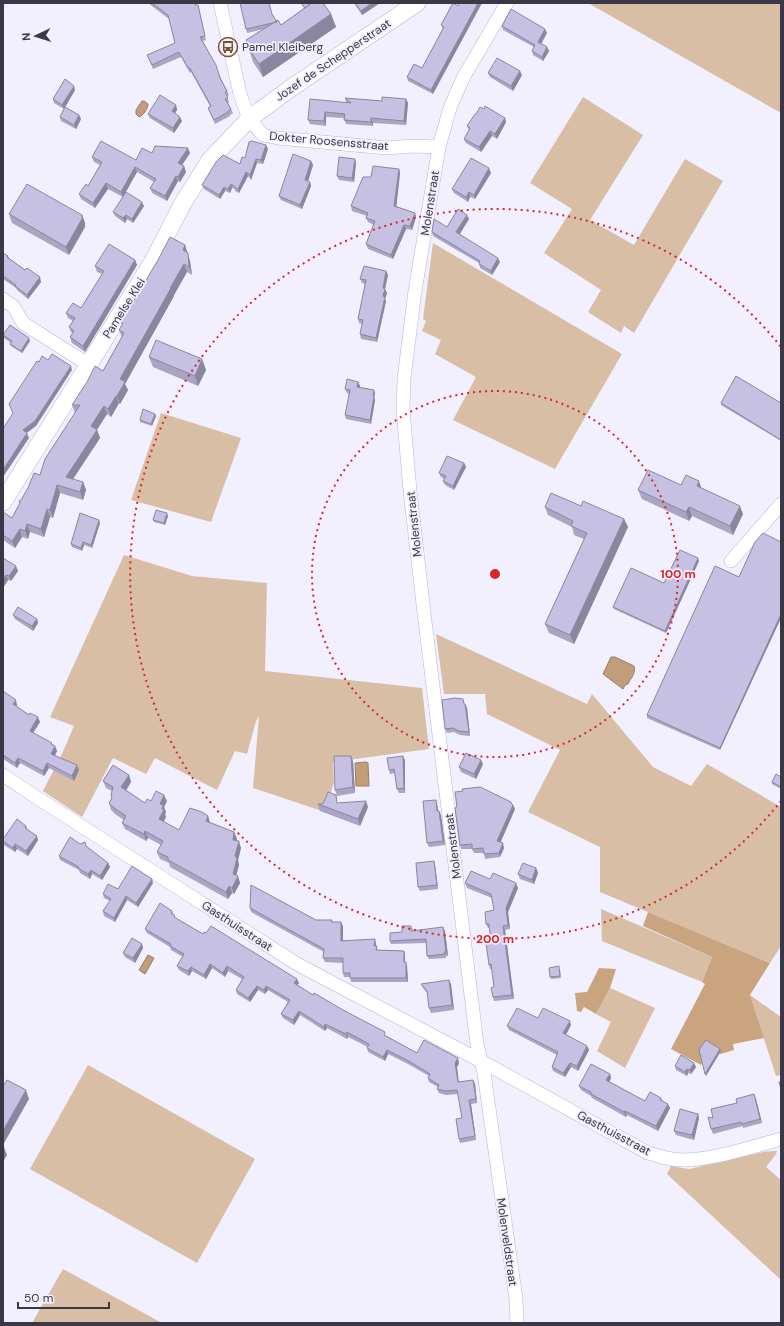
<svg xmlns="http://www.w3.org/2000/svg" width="784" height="1326" font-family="'DM Sans',sans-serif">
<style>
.green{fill:#d8bea5}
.forest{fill:#c9a47f}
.water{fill:#c29d79;stroke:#997f6a}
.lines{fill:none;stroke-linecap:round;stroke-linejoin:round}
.minor-casing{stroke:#b9b3d6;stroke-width:14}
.major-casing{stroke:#b9b3d6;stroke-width:18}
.minor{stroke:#fff;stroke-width:13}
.major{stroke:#fff;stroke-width:17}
.wall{fill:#aaa5c3}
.shaded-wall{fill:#8b869f}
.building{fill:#c6c0e3;stroke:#8b869f}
.ring{fill:none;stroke:#d62828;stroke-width:2;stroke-dasharray:2 4}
.labels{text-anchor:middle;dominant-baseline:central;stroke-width:3.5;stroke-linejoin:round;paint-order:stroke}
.poi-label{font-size:12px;fill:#3a3846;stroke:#f2effe;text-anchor:start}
.street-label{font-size:12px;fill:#3a3846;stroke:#f2effe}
.centre{fill:#d62828;stroke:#f2effe;stroke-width:2}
.ring-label{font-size:12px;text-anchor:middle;font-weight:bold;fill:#d62828;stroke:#f2effe;stroke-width:3.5;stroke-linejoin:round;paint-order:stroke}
</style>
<rect width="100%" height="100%" fill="#f2effe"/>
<!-- green -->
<path class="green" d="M588,3H781V113Z
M583,97L643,135L590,220L634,245L685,159L723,181L634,333L624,326L621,333L588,312L601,290L544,253L572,209L530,183Z
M433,243L622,354L555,469L453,420L476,377L435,354L441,340L422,331L426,321L423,319Z
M161,413L241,438L211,522L131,500Z
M124,555L192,576L267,583L265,671L422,688L429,749L333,762L334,782L325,812L253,788L259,716L256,721L247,754L235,751L217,790L155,758L146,774L113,758L82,817L43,791L62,754L74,726L50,717Z
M436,634L587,704L592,694L653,767L691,786L707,764L781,807V946L770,963L600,892V847L528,812L560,750L487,714L485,694H444Z
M601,909L712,957L702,982L602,941Z
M610,988L655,1008L625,1068L597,1051L611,1022L596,1014Z
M750,995L781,1017V1075L776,1076Z
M88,1065L255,1159L197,1263L30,1169Z
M773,1151H777L776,1154L766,1167L781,1180V1280L667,1174L671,1166L689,1169L763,1152Z
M63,1269L162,1323H32Z"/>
<!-- forest -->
<path class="forest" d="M648,912L770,963L750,995L764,1038L733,1044L734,1050L721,1054L710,1048L701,1065L671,1049L705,984L702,982L712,957L643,926Z
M599,968L616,969L610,988L596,1014L584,1007L581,1012L577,1011L575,993L587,992Z"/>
<!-- water -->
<path class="water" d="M142,101H144L148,104C148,108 144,115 139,117L136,114V110Z
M611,657H615L634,666C636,673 631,678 628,684L625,685L623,689L603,674Z
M366,762L368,763L369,786H356L355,763Z
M148,955L154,958L145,974L139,970Z"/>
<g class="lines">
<!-- minor casing -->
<g class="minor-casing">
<path id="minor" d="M220,3L240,94L249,119L263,135L278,138L387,148L412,146L439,147
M507,3L463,78L450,108L439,147L415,291L404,379L403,409L410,491L425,621L477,1044L484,1073L516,1299L517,1323
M3,299L14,307L23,323L89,365
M731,561L781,504
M3,775L36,797L297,964L481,1061L648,1153C656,1155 664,1158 672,1159C703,1164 750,1147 781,1139"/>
</g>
<!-- major casing -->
<g class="major-casing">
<path id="major" d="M3,502L152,263L183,203L210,160L249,119L291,88L417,3"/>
</g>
<!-- minor -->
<use href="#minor" class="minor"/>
<!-- major -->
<use href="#major" class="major"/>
</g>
<!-- wall -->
<path class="wall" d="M148,3H197L196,5H198L199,9L206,40L203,41L229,95L227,96L229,102L228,103L233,113L230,115V116L215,124L208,108L210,106L191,72L190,73L181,57L153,69L149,59L175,43L169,19Z
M301,3H323L331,14L336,27L263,77L253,62L246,40L264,29L247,33L246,29L272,15L277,22L281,25L304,8Z
M354,3H380L362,15Z
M453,3L433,94L408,81L407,77L422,68L443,29L441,25Z
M502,26L547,33L541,43L547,47L549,51L543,61L533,55L532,51L534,47L503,30Z
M488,73L522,75L513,91L490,77Z
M75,90L65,107L79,115L81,119L76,129L61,121L60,117L64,109L54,103L53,99Z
M345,98L382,101L406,99L408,103L406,125L373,123V126L346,124L344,118L326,117V126L310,124L308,120L346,102Z
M176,105L177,110L175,113L182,121L174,133L150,118L148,114Z
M484,109L505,118L506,122L497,139L492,136L481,152L466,143L464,139L469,130L467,126L476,114Z
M266,145L268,149L263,164L257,163L251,180L248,176L239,193L235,191V189L232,188L230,193L225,191L220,199L204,189L202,185L240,164L245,158Z
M152,153H190L182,165L184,166L186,172L180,182L178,181L167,201L152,193L150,188L154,182L137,172L123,197L108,189L95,208L81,199L79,194L88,186L100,165L94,162L92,157L136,160Z
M355,159L356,163L354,182L339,180L337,176Z
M311,161L313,165L308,181L310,182L311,186L302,209L281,200L279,196Z
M399,169L400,173L396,206L415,213L416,217L412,230L406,229L393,259L368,249L366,244L374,225L368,222L366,218L367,216L352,211L351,206L371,177Z
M491,173L475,199L470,197L468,202L454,193L452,189Z
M144,206L133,223L127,219L125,223L115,216L113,212Z
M9,214L82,215L85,223V227L69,255L12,223Z
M469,219L459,234L500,262L492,275L480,268L479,263L433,236L432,232L447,227Z
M185,245L190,261L192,275L187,272L174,295V296L125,384L128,390L120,404L119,403L111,417L107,414L97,430L100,438L73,479L83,482L86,490L83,500L60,493L53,518L50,517L44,537L30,532L28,539L22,537L15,548L3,540V512L12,518L21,500L40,475L75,413L72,405L103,371L122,337L119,330L122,325L121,322Z
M3,253L8,256L9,258L41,282L28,299L17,290L16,288L3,279Z
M135,260L137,265L85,352L72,343L70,337L73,333L71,332L69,327L73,321L68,318L66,313L81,308L102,274L97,272L95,266Z
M386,271L388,275L385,289L387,293L385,299L386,301L377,342L361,339L360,334L362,324L359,323L358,319L365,284L362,283L360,279Z
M3,335L30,341L22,353L11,346L10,344L11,343L4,338Z
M149,357L202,359L206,370L198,386L153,367Z
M358,382L360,386L359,387L374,390L375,394L374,397L375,400L371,424L346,419L345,415L349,394L347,393L345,389Z
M721,403H781V441L721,405Z
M155,414L156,416L152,426L140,422V420Z
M464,463L466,467L454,490L445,485L443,481L444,479L441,477L439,473Z
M681,485L702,488L743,514L733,535L692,516L689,521L642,499L638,490Z
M581,506L624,519L628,527L574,644L549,633L545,624L584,539L574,535L572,527L548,515L545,507Z
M168,516L165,525L154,522L153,520Z
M100,523L92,548L84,545L82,551L72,547L71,544Z
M781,542V618L720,750L647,718V715L739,577Z
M3,558L18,571L11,581L8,580L3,588Z
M699,561L666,633L614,609L613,607L664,583Z
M13,615L37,619L38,623L33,631L15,619Z
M3,691L17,705L16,706L40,722L33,733L53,745L57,751L55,755L79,770L74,781L49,768L44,776L20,763L17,768L3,759Z
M465,704L467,708L470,736L460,735L454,732L447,733L445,729Z
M405,760V793H399L397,789L395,773L390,774L389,770Z
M353,761L355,793L337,796L335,790Z
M483,764L476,779L461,772L459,767Z
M129,775L131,782L126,790L145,803L151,801H167L164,807L166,812L165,814L166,817L163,822L179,830L208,816L210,823L234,832L237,839L236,841L241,848L238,860L239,865L236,876L240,883L234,894L232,893L228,899L170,867L169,863L160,859L157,852L161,845L148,838L146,841L125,829L122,823L124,820L115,814L111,810L109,803L112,798V791L106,788L103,781Z
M781,777V789L772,784V782Z
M436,800L437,804L438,811L441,815L445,845L429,847L427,843Z
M339,803L368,807L360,826L320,811L318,804Z
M512,804L513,805L515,809L500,843L504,848L500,857L485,859L484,853H474L472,849H461L460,845Z
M26,826L28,830L38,840L28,856L17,849L15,852L4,845L3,843V839Z
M80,844L87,847L108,863L110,867L102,880L92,874L90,879L80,873L79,870L60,860L59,856Z
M434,861L435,865L438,889L420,891L418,887Z
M536,868L538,873L534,884L520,879L518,874Z
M490,879L518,888L508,912L510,929L505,930L514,999L494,1001L493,997L494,987L492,969H490L489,965L491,942L489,928H488L486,924L494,910L492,898L467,888L465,883Z
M153,883L138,907L127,900L115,922L104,916L103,911L110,901L104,898L103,894L118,889Z
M250,908L316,920H332V922L343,926V940L376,944V946L378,950L404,951L405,955V962L407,966L408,982H351L350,977H344L343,973V963L325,962L323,958L324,952L251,912Z
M172,911L174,915L175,918L203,934L299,983L297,985L313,995L417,1053L459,1063L457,1067L459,1082L473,1080L475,1084L477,1103L471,1104L476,1140L460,1143L459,1139L462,1118L458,1094L446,1095L439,1093L437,1089L438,1087L429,1082L428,1078L429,1076L408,1064L388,1054L385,1061L368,1052L367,1048L368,1047L348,1037L347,1039L327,1028L325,1031L300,1015L294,1025L283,1018L281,1014L288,1002L268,990L265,994L258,990L250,1002L237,994L236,990L242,979L228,971L225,977L212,968L206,979L192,971L189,976L179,970L177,966L183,957L171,950L170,947L147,933L145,929Z
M411,926L413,931H445L448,956H446V958L429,959L427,956L426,943L391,944L390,941Z
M142,944L143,948L135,963L125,957L123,953Z
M560,969L561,978L551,979L550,977Z
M421,984H451L454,1010L431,1013L429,1008L428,994L423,988Z
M538,1018L571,1025L566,1035L587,1046L589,1050L578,1071L571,1067L565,1077L553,1071L552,1067L557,1055L509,1030L507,1026Z
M675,1066L696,1067L691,1074L688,1073L687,1076L676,1070Z
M610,1074L611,1078L609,1082L645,1101L661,1098L663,1101L670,1108L658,1131L627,1115L626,1117L592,1098L591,1096L581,1090L579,1086Z
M756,1099L762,1123L743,1128V1126L713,1134L711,1129L713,1118Z
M698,1114L699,1118L694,1140L676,1135L674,1131Z"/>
<!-- shaded-wall -->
<path class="shaded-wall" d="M372,3H380L362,15L361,11Z
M478,3H482L433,94L431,90Z
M331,14L336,27L263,77L259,64Z
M545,29L547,33L540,46L538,42Z
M547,47L549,51L543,61L542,57Z
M520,71L522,75L513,91L511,86Z
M74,86L75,90L64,109L62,105Z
M406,99L408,103L406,125L404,121Z
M176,105L177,110L173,116L172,111Z
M325,112L326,117V126L324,121Z
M79,115L81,119L76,129L74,125Z
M180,117L182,121L174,133L173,128Z
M371,118L373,123V126L371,122Z
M505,118L506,122L497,139L495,134Z
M490,131L492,136L481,152L479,147Z
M266,145L268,149L263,164L261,160Z
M188,148L190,153L180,168L178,163Z
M256,159L257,163L251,180L250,175Z
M355,159L356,163L354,182L352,178Z
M311,161L313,165L307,184L305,180Z
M184,166L186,172L180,182L178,177Z
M135,167L137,172L123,197L121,192Z
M489,168L491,173L475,199L474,195Z
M399,169L400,173L396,210L394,206Z
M246,172L248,176L239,193L238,189Z
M176,176L178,181L167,201L165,196Z
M310,182L311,186L302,209L300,205Z
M106,183L108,189L95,208L93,203Z
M231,184L232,188L230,193L228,189Z
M224,187L225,191L220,199L219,195Z
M469,192L470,197L468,202L466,197Z
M142,202L144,206L133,223L132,219Z
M415,213L416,217L412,230L410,226Z
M82,215L85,223V227L69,255L66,247Z
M126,215L127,219L125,223L123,218Z
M467,215L469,219L458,237L456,232Z
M404,225L406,229L393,259L391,255Z
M185,245L190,261L192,275L183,250Z
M498,258L500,262L492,275L491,271Z
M135,260L137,265L85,352L83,346Z
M184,264L187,272L174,295V296L125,384L128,390L120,404L117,396L120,379Z
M386,271L388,275L385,289L387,293L385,299L386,301L377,342L376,338L383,296V288Z
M40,277L41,282L28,299L27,295Z
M29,338L30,341L22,353L21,351Z
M202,359L206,370L198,386L195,376Z
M71,366L72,370L36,426L24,435L23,430Z
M358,382L360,386L359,391L357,387Z
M374,390L375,394L374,397L375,400L371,424L370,420Z
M116,396L119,403L111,417L108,409Z
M104,406L107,414L94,434L91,426Z
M155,414L156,416L152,426L151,424Z
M97,430L100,438L69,485L66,477Z
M27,433L29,438L3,477V470Z
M464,463L466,467L454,490L453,486Z
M699,481L702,490L697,486Z
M83,482L86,490L83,500L80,492Z
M57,485L60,493L53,518L50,510Z
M740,506L743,514L733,535L730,526Z
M689,507L692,516L689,521L686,512Z
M47,509L50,517L44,537L41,529Z
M167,513L168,516L165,525L164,523Z
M624,519L628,527L574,644L570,635Z
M99,520L100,523L92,548L91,545Z
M27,524L30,532L28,539L25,531Z
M20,529L22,537L15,548L12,541Z
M83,542L84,545L82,551L81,548Z
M698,558L699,561L666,633L665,631Z
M16,566L18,571L11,581L9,576Z
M6,575L8,580L3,588V580Z
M781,614V618L720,750V748Z
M37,619L38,623L33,631L32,626Z
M16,700L17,705L15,709L13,704Z
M465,704L467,708L470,736L469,732Z
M38,717L40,722L31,736L30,731Z
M55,746L57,751L53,759L51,754Z
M351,756L353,761L355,793L353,787Z
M403,756L405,760V793L404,788Z
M18,758L20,763L17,768L15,763Z
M481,760L483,764L476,779L474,774Z
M47,763L49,768L44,776L43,771Z
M77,765L79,770L74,781L72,776Z
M129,775L131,782L124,794L121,787Z
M164,795L167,801L164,807L166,812L165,814L166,817L161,826L159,819L160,804Z
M436,800L437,804L439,815L437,811Z
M366,801L368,807L360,826L358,819Z
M511,802L515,809L499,846L497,841Z
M439,811L441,815L445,845L443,841Z
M208,816L210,823L206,821Z
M145,831L148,838L146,841L144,834Z
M234,832L237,839L235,846L233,840Z
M37,836L38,840L28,856L26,851Z
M239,841L241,848L238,860L239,865L235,880L233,874L235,856Z
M503,843L504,848L500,857L499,853Z
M15,844L17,849L15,852L13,848Z
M434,861L435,865L438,889L437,885Z
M108,863L110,867L102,880L100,876Z
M536,868L538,873L534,884L532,880Z
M91,870L92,874L90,879L88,874Z
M238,876L240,883L234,894L232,888Z
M152,879L153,883L138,907L136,903Z
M516,883L518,888L508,912L510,929L508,925L506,908Z
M229,886L232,893L228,899L226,892Z
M126,896L127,900L115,922L114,918Z
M341,922L343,926V945L341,941Z
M503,926L505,930L514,999L512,995Z
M443,927L445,931L448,956L446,952Z
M375,939L376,944V950L374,946Z
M142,944L143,948L135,963L133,958Z
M404,951L405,955V966L404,962Z
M406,962L407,966L408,982L406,978Z
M210,964L212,968L206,979L204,975Z
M227,966L228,971L225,977L223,973Z
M191,967L192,971L189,976L188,971Z
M297,979L299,983L296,987L294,983Z
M449,980L451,984L454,1010L452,1005Z
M257,986L258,990L250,1002L248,998Z
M266,986L268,990L265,994L264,990Z
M299,1011L300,1015L294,1025L293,1020Z
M570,1021L571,1025L564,1037L563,1033Z
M325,1024L327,1028L325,1031L324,1027Z
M347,1032L348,1037L347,1039L346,1034Z
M587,1046L589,1050L578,1071L577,1066Z
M720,1049L721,1051L706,1076L705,1074Z
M387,1050L388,1054L385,1061L383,1057Z
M458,1058L459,1063L457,1067L459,1086L458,1082L455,1063Z
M570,1063L571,1067L565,1077L563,1073Z
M694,1063L696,1067L691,1074L690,1070Z
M687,1069L688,1073L687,1076L685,1072Z
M610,1074L611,1078L608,1085L606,1080Z
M473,1080L475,1084L477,1103L476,1099Z
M26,1090L29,1099L3,1145V1131Z
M754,1094L756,1099L762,1123L760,1119Z
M469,1100L471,1104L476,1140L475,1136Z
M668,1104L670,1108L658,1131L656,1126Z
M625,1111L627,1115L626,1117L624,1112Z
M698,1114L699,1118L694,1140L692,1135Z
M4,1147L7,1155L3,1162V1148Z"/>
<!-- building -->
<path class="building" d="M152,3H195V5H198L205,36L200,37L216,65L220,78L227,91L225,92L228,98L225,99L231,109L228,111V112L214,120L208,108L211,106L190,68H188L179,52L152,65L147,55L175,43L168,15Z
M240,3H269L272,14L277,22L246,29Z
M301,3H310L309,5L305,8Z
M312,3H323L331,14L259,64L249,49L251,48L246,40L278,20L281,25Z
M355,3H372L361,11Z
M453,3L458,6L459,3H478L431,90L407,77L414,64L422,68L444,27L441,25Z
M511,9L545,29L538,42L547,47L542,57L532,51L535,45L502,26Z
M497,58L520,71L511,86L488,73Z
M65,79L74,86L62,105L53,99Z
M160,95L176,105L172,111L180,117L173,128L148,114Z
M382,97L406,99L404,121L371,118V122L344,120L345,114L325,112L324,121L308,120L310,99L351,103L345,98L382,101Z
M485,106L505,118L495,134L490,131L479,147L464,139L470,128L467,126L475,114H476L480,107L484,109Z
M65,107L79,115L74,125L60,117Z
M101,141L136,160L142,148L152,153L155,146L188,148L178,163L184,166L178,177L176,176L165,196L150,188L156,179L135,167L121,192L106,183L93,203L79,194L86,184L88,186L102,162L92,157Z
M252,141L266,145L261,160L256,159L250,175L246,172L238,189L234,187V186L231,184L228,189L224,187L219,195L202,185L216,162L223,155L240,164L242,157L245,158L249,142Z
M293,154L311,161L305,180L310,182L300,205L279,196Z
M339,157L355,159L352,178L337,176Z
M471,158L489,168L474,195L469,192L466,197L452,189Z
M373,166L399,169L394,206L415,213L410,226L404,225L391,255L366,244L375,221L366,218L368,213L351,206L363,177H371Z
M27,184L82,215V219L66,247L9,214Z
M126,192L142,202L132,219L126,215L123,218L113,212Z
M458,209L467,215L456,232L498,258L491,271L479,264L480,261L432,232L434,219L447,227Z
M170,237L185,245L183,250L188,253L189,267L184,264L170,288H171L120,379L125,382L117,396H116L108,409L104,406L91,426L97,430L66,477L83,482L80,492L57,485L50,510L47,509L41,529L27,524L25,531L20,529L12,541L3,535V512L12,518L20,503L19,501L21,500L28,488L34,473L40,475L45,459L80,405H72L87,382L95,366L103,371L124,333L119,330L123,323L121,322L158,260Z
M109,244L135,260L83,346L70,337L74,331L69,327L75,318L66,313L73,303L81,308L104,271L95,266Z
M3,253L8,256L7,257L25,270L27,268L40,277L27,295L15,286L16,285L3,276Z
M364,266L386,271L383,288L385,289L383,296L385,297L376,338L360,334L363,320L358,319L366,280L360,279Z
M10,325L29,338L21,351L10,344L12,341L3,335Z
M156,340L202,359L195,376L149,357Z
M52,354L71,366L35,421L23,430L27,433L3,470V429L13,413L9,404L37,361L39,362L42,356L48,360Z
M736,376L781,403V440L721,403Z
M347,379L358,382L357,387L374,390L373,396H374L370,420L345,415L350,390L345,389Z
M143,409L155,414L151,424L140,420Z
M447,456L464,463L453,486L443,481L446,476L439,473Z
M648,470L681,485L686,475L699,481L697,486L740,506L730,526L689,507L686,512L638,490Z
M551,493L581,506L583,501L624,519L570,635L545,624L587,533L571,526L573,521L545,507Z
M156,510L167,513L164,523L153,520Z
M80,513L99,520L91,545L83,542L81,548L71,544Z
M763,533L781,542V614L720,748L647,715L715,566L739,577L755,542Z
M680,550L698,558L665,631L613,607L631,568L664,583Z
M3,558L16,566L9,576L6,575L3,580Z
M18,607L37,619L32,626L13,615Z
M3,691L16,700L13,704L29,715L30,713L38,717L30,731L52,743L51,744L55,746L51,754L77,765L72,776L47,763L43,771L18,758L15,763L3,755Z
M455,698L463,699L464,704H465L469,732L459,731L453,728L445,729L442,700Z
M466,753L481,760L474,774L459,767Z
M334,756H351L353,787L335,790Z
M403,756L404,788L397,789L394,769L389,770L387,758Z
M113,765L129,775L121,787L145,803L147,799L151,801L156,791L164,795L160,804L163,805L162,809L164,810L159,819L179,830L190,808L202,812L208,816L206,821L234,832L233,840L239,841L235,856L237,858L233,874L238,876L232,888L229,886L226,892L168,860V857L157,852L163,841L145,831L144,834L122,823L126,816L113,807L109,803L112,798L111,795L113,787L103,781Z
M776,774L781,777V787L772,782Z
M480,787L511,802V803L513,805L497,841L503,843L499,853L484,854L483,848L472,849V844L460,845L455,808L457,807L455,792L463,791L462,789Z
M328,792L336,795L337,803L366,801L358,819L318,804H323Z
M436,800L437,811H439L443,841L427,843L423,801Z
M17,819L26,826L25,828L37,836L26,851L15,844L13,848L3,841V839Z
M70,837L80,844L85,842L86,846L108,863L100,876L91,870L88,874L78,868L79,867L59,856Z
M434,861L437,885L418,887L416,863Z
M523,863L536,868L532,880L518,874Z
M132,866L152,879L136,903L126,896L114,918L103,911L111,899L103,894L108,884L118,889Z
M471,871L490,879L493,873L516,883L506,908L508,925L503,926L512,995L493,997L491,988L494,987L491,964L489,965L486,943L491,942L489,924H486L485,912L494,910L491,894L465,883Z
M251,885L316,920H332L331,922H341V941L375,939L374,946H377L376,950L404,951V962H406V978H350V973H343V958H323L324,949L250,908Z
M160,903L172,911L171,913L175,916L174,917L203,934L204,932L206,933L211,926L297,979L294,983L313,995L314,993L343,1010L385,1032L384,1035L417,1053L424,1040L458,1058L455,1063L458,1082L473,1080L476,1099L469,1100L475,1136L459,1139L456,1119L462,1118L457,1090L445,1091L437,1089L439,1085L428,1078L430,1074L407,1060L387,1050L383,1057L367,1048L369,1044L347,1032L346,1034L325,1024L324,1027L299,1011L293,1020L281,1014L290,1000L266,986L264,990L257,986L248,998L236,990L244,977L227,966L223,973L210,964L204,975L191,967L188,971L177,966L184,954L170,946L171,944L145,929Z
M402,926H411V931L443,927L446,952H444L445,954L427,956L426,939L390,941V933L402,932Z
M132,938L142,944L133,958L123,953Z
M559,966L560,976L550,977L549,968Z
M449,980L452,1005L429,1008L427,991L421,984Z
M517,1008L538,1018L543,1008L570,1021L563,1033L587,1046L577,1066L570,1063L563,1073L552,1067L558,1052L507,1026Z
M706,1040L720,1049L705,1074L699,1050Z
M681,1055L694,1063L690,1070L687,1069L685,1072L675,1066Z
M591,1064L610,1074L606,1080L645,1101L650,1092L661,1098L660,1100L668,1104L656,1126L625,1111L624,1112L591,1094V1092L579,1086Z
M7,1080L26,1090L3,1131V1086Z
M781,1081V1089L779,1082Z
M754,1094L760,1119L742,1124L741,1122L711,1129L708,1117L713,1118L711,1109L737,1103L736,1099Z
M680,1109L698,1114L692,1135L674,1131Z"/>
<!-- distance rings -->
<g class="ring">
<circle cx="495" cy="574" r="183"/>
<path d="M781 801A365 365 0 1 1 781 347"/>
</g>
<!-- icons -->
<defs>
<g id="bus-ring" transform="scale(1)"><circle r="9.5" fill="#f2effe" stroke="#78542e" stroke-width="1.5"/><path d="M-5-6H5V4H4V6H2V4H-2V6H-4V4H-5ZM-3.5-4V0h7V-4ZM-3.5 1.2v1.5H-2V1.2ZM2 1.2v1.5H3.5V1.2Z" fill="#78542e"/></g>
</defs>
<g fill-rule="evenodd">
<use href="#bus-ring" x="228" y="47"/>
</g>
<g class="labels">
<!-- poi labels -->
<g class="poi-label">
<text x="242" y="47">Pamel Kleiberg</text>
</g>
<!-- street labels -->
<g class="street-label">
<text transform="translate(333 60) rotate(-34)">Jozef de Schepperstraat</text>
<text transform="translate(329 141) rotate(5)">Dokter Roosensstraat</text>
<text transform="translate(430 203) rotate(-81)">Molenstraat</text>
<text transform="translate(124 308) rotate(-58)">Pamelse Klei</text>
<text transform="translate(414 524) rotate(-96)">Molenstraat</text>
<text transform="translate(453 846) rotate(-97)">Molenstraat</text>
<text transform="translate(237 926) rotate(33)">Gasthuisstraat</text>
<text transform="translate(614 1133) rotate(28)">Gasthuisstraat</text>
<text transform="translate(507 1242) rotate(82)">Molenveldstraat</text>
</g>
</g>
<circle cx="495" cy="574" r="6" class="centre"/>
<g class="ring-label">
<text x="678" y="578">100 m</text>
<text x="495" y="943">200 m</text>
</g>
<!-- border -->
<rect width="784" height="1326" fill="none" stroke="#3a3846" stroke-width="8"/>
<!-- north arrow -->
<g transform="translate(36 36) rotate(266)" stroke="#f2effe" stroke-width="3" paint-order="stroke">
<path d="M0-3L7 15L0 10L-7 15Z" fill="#3a3846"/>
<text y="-6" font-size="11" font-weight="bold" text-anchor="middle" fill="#3a3846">N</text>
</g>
<!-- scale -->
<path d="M18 1302v6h91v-6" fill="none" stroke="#3a3846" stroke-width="2"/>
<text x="24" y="1302" font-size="12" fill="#3a3846" stroke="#f2effe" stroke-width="3" paint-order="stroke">50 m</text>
</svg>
